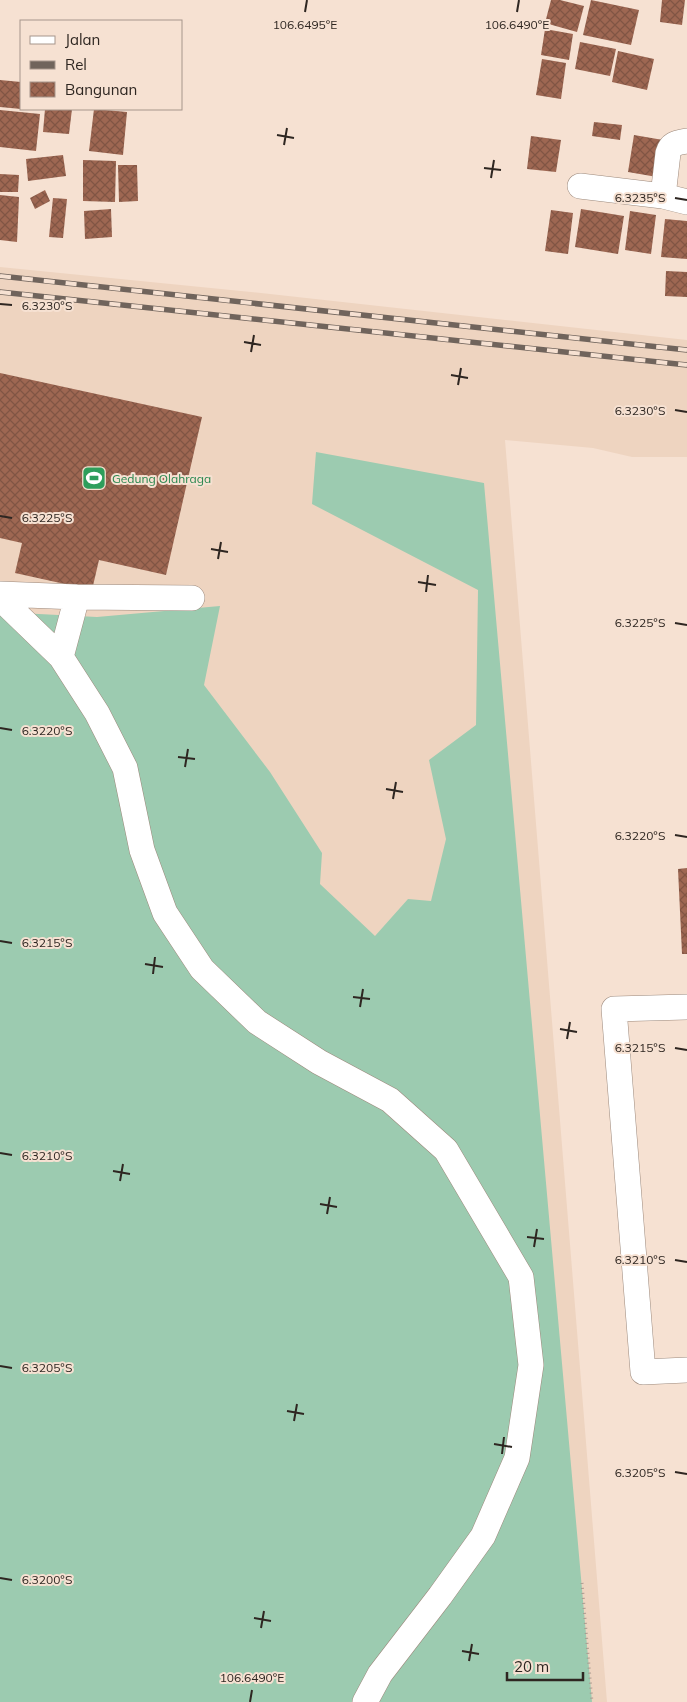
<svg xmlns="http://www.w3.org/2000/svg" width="687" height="1702" font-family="Mulish,sans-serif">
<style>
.built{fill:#eed4c0}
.grass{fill:#9ccbb0}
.building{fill:url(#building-cross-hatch)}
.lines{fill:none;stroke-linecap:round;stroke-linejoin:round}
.minor-casing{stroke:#9c897c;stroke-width:26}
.path{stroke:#aa9a8f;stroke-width:3;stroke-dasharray:1 4;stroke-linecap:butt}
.minor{stroke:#fff;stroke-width:25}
.rail-casing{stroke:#70645c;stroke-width:5.5}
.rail{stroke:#f6e1d2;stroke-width:4;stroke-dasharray:11;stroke-linecap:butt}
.ticks{fill:none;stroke:#2e2621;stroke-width:2}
.labels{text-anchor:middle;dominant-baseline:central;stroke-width:4;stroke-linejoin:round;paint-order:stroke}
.leisure-label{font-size:12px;fill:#27864d;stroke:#f6e1d2;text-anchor:start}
.ticks-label{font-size:12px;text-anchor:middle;fill:#2e2621;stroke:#f6e1d2;stroke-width:4;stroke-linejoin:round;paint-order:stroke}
</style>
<defs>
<pattern id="building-cross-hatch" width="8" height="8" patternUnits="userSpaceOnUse" patternTransform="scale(1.25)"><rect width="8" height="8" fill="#9e6752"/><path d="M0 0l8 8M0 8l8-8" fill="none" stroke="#815544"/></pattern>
</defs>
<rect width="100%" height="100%" fill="#f6e1d2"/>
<!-- built -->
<path class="built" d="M0,267L261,293L687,340V457H632L593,448L505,440L607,1702H0Z"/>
<!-- grass -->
<path class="grass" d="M316,452L484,483L592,1702H0V612L97,617L220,606L204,685L270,772L322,853L320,884L375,936L408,899L431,901L446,839L429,760L476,725L478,590L312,504Z"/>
<!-- building -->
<path class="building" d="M551,0H560L584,6L577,32L545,23Z
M591,0L639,10L631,45L583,35Z
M662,0H685L682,25L660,22Z
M545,29L573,34L569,60L541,55Z
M580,42L616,49L610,76L575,69Z
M618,51L654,59L647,90L612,82Z
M542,59L566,63L561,99L536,95Z
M0,80L21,82V109L0,107Z
M45,109H72L69,134L43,132Z
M94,109L127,112L123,155L89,151Z
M0,110L40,114L36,151L0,147Z
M594,122L622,125L620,140L592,136Z
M634,135L663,140L657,177L628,172Z
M531,136L561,140L556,172L527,169Z
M63,155L66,176L28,181L26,159Z
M83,160L116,161L115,202L83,201Z
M118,165H137L138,201L119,202Z
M0,174L19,175L18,192H0Z
M45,190L50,201L35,209L30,198Z
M0,195L19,197L17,242L0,240Z
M53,198L67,199L63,238L49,237Z
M111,209L112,237L85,239L84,211Z
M581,209L624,216L618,254L575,247Z
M551,210L573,213L568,254L545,251Z
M630,211L656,215L651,254L625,250Z
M665,219L687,221V259L661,257Z
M666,271L687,272V297L665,296Z
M0,373L202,417L166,575L99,560L92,590L15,573L22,543L0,538Z
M687,868V954H682L678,869Z"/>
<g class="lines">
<!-- minor casing -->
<g class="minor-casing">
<path id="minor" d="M580,186L663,196L668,153C671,143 677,143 687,141
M663,196L687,202
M0,594L77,597L192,598
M0,598L61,657L97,713L125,768L142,850L165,913L202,969L257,1022L319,1062L390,1100L446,1150L521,1277L531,1365L517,1458L483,1536L440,1596L380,1674L365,1702
M61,657L77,597
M687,1007L614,1009L643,1372L687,1370"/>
</g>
<!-- path -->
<path class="path" d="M582,1583L592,1702"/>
<!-- minor -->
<use href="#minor" class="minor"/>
<!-- rail casing -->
<g class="rail-casing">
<path id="rail" d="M0,276L687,350
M0,292L687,365"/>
</g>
<!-- rail -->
<use href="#rail" class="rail"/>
</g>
<!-- ticks -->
<path class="ticks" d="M305,12L307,0M517,12L519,0M277,135L294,138M284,145L287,128M484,168L501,170M491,178L494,160M675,198L687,200M0,304L12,305M244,342L261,345M251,352L254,335M451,375L468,378M458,385L461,368M675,410L687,412M0,516L12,518M211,549L228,552M218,559L221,542M418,582L436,585M426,592L428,575M675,623L687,625M0,728L12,730M178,757L195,759M185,767L188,749M386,789L403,792M393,799L396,782M675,835L687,837M0,941L12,943M145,964L163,967M153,974L155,957M353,997L370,999M360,1007L363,989M560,1029L577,1032M567,1039L570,1022M675,1048L687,1050M0,1153L12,1155M113,1171L130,1174M120,1181L123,1164M320,1204L337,1207M327,1214L330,1197M527,1237L544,1239M534,1247L537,1229M675,1260L687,1262M0,1366L12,1368M287,1411L304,1414M294,1421L297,1404M494,1444L512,1447M502,1454L504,1437M675,1472L687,1474M0,1578L12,1580M254,1618L271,1621M261,1628L264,1611M462,1651L479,1654M469,1661L472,1644M250,1702L252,1690"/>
<!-- icons -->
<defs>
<g id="stadium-square" transform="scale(1.25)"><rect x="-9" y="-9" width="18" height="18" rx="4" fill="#2e9e5b" stroke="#f6e1d2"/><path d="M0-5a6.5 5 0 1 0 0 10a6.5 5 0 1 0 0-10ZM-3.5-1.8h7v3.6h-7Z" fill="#fff"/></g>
</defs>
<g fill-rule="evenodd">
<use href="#stadium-square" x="94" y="478"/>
</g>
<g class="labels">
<!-- leisure labels -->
<g class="leisure-label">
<text x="112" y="478">Gedung Olahraga</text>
</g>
</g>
<g class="ticks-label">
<text x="305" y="29">106.6495°E</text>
<text x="517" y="29">106.6490°E</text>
<text x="640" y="202">6.3235°S</text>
<text x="47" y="310">6.3230°S</text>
<text x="640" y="415">6.3230°S</text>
<text x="47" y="522">6.3225°S</text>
<text x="640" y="627">6.3225°S</text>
<text x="47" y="735">6.3220°S</text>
<text x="640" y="840">6.3220°S</text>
<text x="47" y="947">6.3215°S</text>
<text x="640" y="1052">6.3215°S</text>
<text x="47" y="1160">6.3210°S</text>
<text x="640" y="1264">6.3210°S</text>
<text x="47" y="1372">6.3205°S</text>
<text x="640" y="1477">6.3205°S</text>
<text x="47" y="1584">6.3200°S</text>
<text x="252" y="1682">106.6490°E</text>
</g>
<!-- legend -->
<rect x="20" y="20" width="162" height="90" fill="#f6e1d2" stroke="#a6968b"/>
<rect x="30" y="36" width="25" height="8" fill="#ffffff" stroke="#a6968b"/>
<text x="65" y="45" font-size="15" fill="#2e2621">Jalan</text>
<rect x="30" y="61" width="25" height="8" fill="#70645c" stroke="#a6968b"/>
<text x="65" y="70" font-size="15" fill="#2e2621">Rel</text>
<rect x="30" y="82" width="25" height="15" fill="url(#building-cross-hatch)" stroke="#a6968b"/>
<text x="65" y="95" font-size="15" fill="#2e2621">Bangunan</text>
<!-- scale -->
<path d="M507 1672v8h76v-8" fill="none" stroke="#2e2621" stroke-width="2.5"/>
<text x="514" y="1672" font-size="15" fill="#2e2621" stroke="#f6e1d2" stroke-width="4" paint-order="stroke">20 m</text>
</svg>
